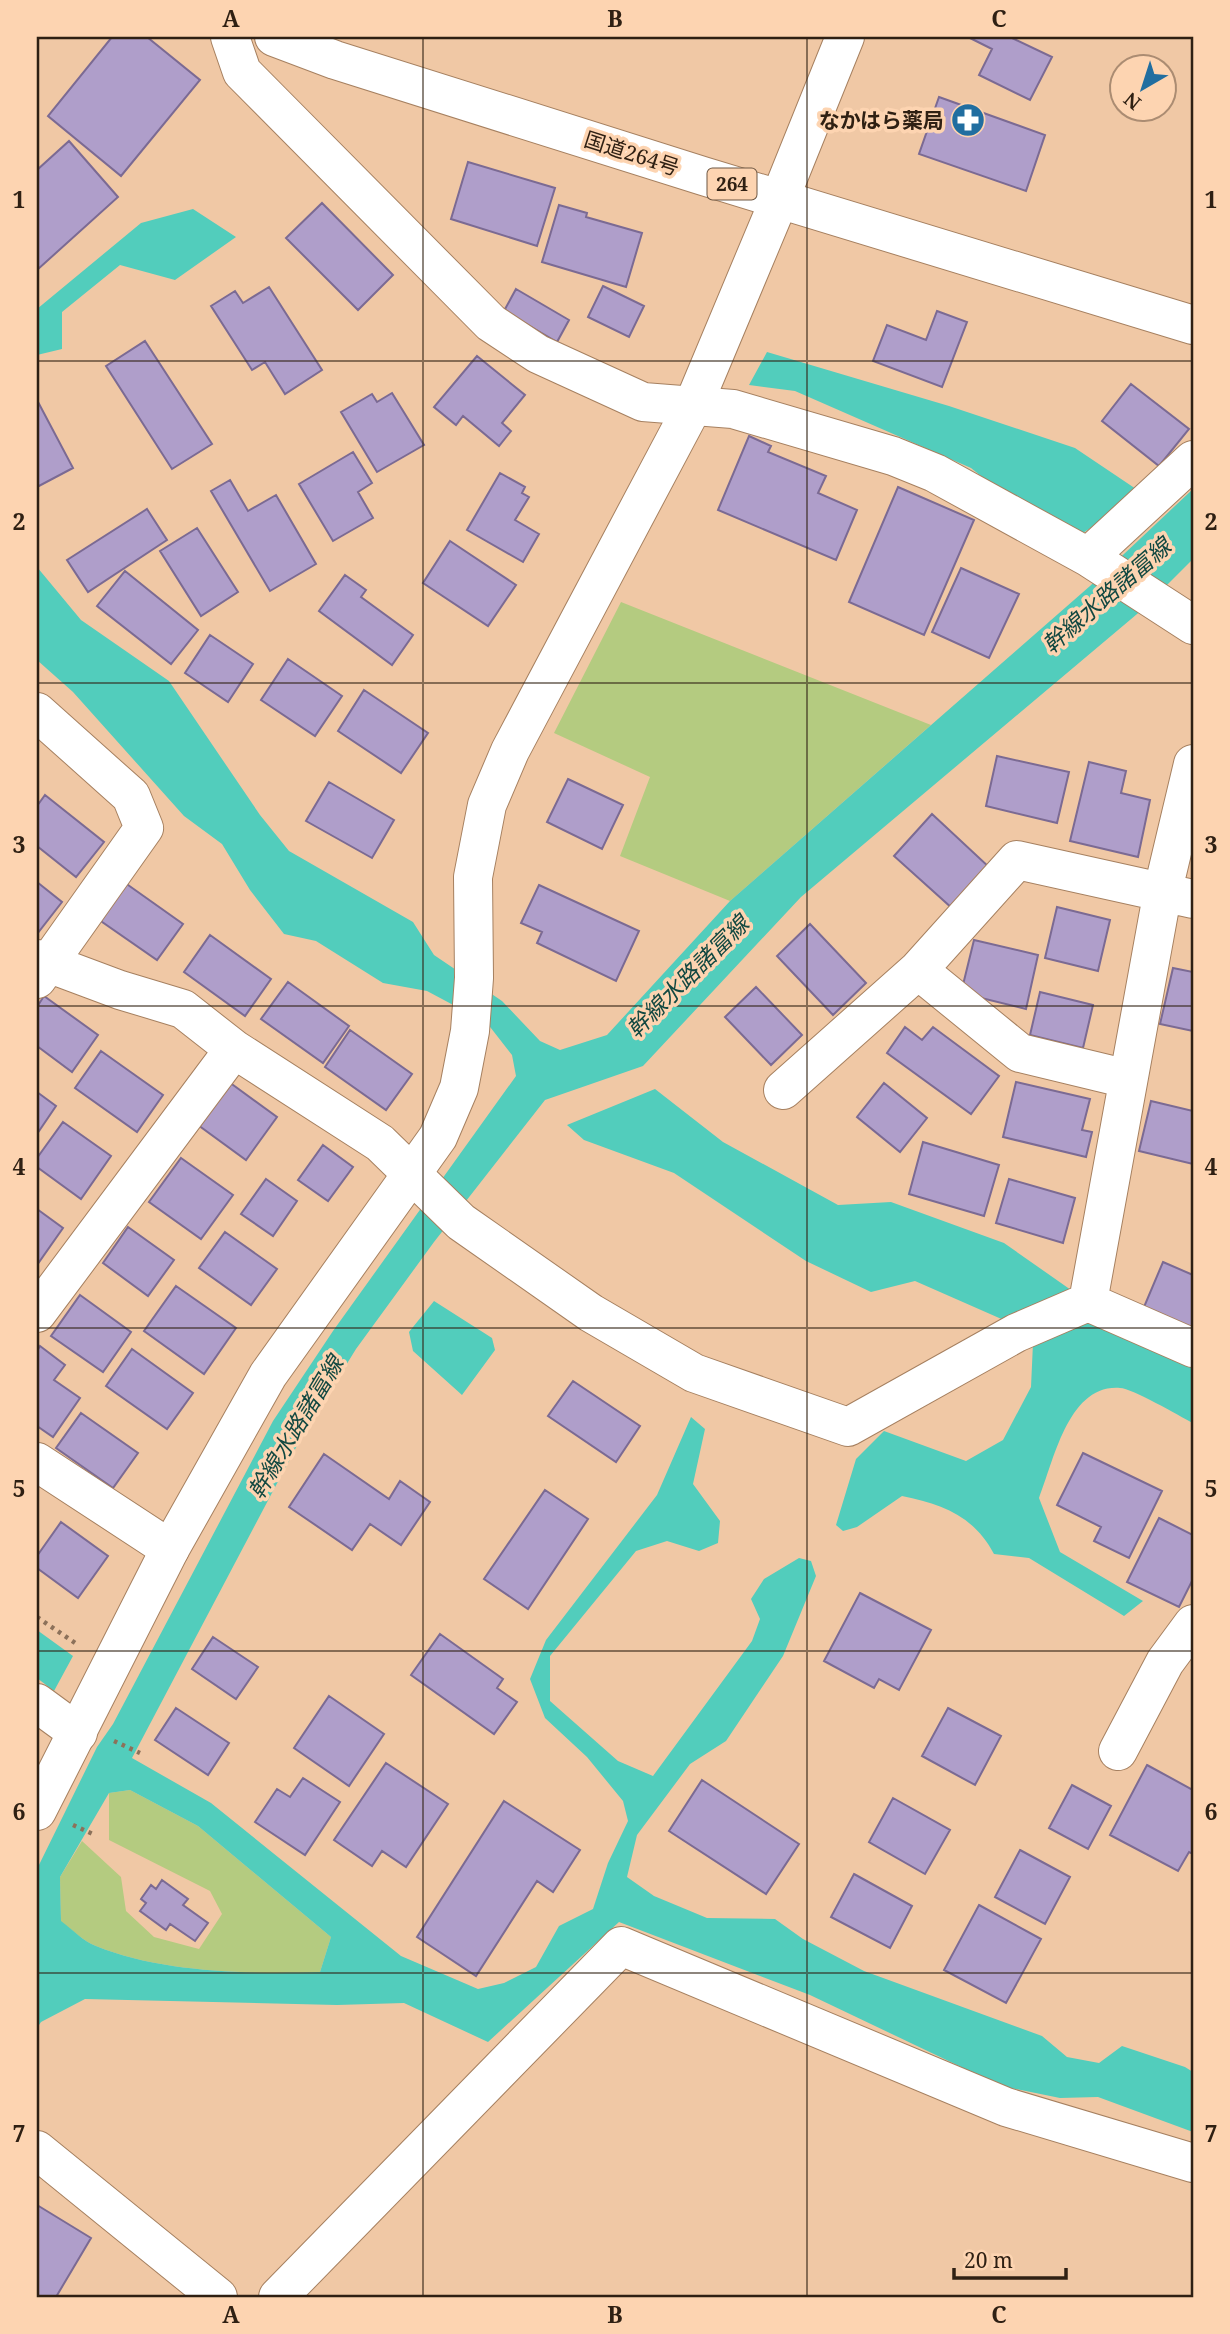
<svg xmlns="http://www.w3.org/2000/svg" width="1230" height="2334" font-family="'Noto Serif','Noto Sans JP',serif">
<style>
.green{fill:#b4cb80}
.water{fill:#52cdbc;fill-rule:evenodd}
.building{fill:#af9eca;stroke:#7b6a93;stroke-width:2}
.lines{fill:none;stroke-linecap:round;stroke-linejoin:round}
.minor-casing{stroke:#a68060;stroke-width:40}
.tertiary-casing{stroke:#a68060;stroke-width:40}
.trunk-casing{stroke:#a68060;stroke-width:40}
.path{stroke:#8c715a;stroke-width:4.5;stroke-dasharray:3.5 5;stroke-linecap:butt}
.minor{stroke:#fff;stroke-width:38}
.tertiary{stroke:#fff;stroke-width:38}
.trunk{stroke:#fff;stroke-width:38}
.grid{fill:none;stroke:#2f2013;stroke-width:2;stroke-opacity:0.55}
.labels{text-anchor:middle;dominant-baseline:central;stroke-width:7;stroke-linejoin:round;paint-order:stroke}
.shield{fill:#fdd4b1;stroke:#6d5642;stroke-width:2}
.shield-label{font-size:19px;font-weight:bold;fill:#2f2013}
.poi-label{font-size:21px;font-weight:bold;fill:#2f2013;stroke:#fdd4b1;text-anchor:end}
.street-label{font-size:21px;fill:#2f2013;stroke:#fdd4b1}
.water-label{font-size:23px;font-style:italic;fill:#124841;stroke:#fdd4b1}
.neatline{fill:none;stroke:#2f2013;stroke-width:2.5}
.grid-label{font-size:23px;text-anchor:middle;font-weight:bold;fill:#2f2013}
</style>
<rect width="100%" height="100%" fill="#f0c8a5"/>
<!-- green -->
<path class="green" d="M621,602L931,725L730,901L620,856L650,777L554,733Z
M130,1790L198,1826L331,1937L320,1972C250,1974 162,1973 96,1946C84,1942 72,1929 61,1922L60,1877L82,1841L121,1877L126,1911L154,1937L199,1949L222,1914L210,1891L109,1840V1793Z"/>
<!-- water -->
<path class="water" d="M193,209L236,237L175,280L120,265L62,312V349L37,355V309L141,223Z
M767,352L949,406L1075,448L1136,489L1111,514L1080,535L996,488L971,468L795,391L749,385Z
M1193,489V559L1143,609L801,897L643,1066L545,1100L434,1242L356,1349L301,1438L132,1758L211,1803L401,1956L478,1989L504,1983L536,1967L559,1926L593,1909L608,1863L628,1821L623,1801L587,1757L545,1718L530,1679L546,1640L657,1495L691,1417L705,1429L693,1484L720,1521L718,1543L699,1551L667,1541L636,1551L550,1656V1701L618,1761L653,1776L752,1641L760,1619L751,1599L764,1579L799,1558L811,1561L816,1576L783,1656L726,1741L690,1764L637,1835L627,1877L654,1896L707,1918L775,1919L803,1939L864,1971L1042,2036L1067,2057L1099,2063L1122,2046L1185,2067L1193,2072V2132L1098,2097L1060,2098L1001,2086L810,1995L619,1922L488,2042L404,2003L337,2005L85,1999L41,2022L37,2028V1869L97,1747L113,1724L273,1421L333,1331L516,1076L512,1055L487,1023L427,991L383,983L316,941L284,934L250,890L222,844L184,816L73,692L37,660V567L81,620L169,681L260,815L289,851L413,922L434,955L502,1001L540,1041L560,1050L607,1035L730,901L1090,586ZM130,1790L198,1826L331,1937L320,1972C250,1974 162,1973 96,1946C84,1942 72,1929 61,1921L60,1877L109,1793Z
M655,1089L723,1142L838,1205L891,1202L1004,1243L1071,1290L1193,1363V1423C1179,1416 1132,1388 1120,1388C1068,1384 1054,1461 1039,1498L1060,1552L1143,1601L1124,1616L1029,1558L994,1554C974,1516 942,1504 902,1496L857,1527L843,1531L836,1525L856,1459L884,1431L966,1461L1003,1440L1031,1387L1033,1343L1006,1321L915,1281L871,1292L806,1261L674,1173L584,1140L567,1125Z
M434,1301L492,1338L495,1350L462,1395L413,1351L409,1332Z
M37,1630L73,1656L54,1691L37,1678Z"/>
<!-- building -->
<path class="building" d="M112,37H147L200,80L121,176L48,116Z
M968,37H1010L1052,57L1030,100L979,75L992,49Z
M939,97L1045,135L1026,191L919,154Z
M69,141L118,197L37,270V170Z
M468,162L555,188L537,246L451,219Z
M322,203L393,275L358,310L286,238Z
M559,205L587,213L586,217L642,233L626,287L542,262Z
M603,286L644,306L629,337L588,317Z
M269,287L322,370L285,394L265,362L252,370L211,306L235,291L243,303Z
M516,289L569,320L557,342L504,311Z
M937,311L967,322L942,387L873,361L887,325L926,340Z
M145,341L212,444L172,469L106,366Z
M477,356L525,395L502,423L511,431L499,446L463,416L456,425L434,407Z
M1131,384L1189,429L1159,466L1102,421Z
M392,393L424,445L377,472L341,412L372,394L377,402Z
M37,400L73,468L37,487Z
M749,436L771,446L768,452L826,476L818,493L857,510L836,560L718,510Z
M353,452L372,483L358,492L373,518L333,541L299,484Z
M500,473L525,487L522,493L529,497L515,520L539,534L523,562L467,530Z
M230,480L248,511L276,495L316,564L270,591L211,491Z
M898,487L974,520L924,635L849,602Z
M147,509L167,540L88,592L67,560Z
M197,528L238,592L201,616L160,551Z
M450,541L516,585L488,626L423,583Z
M961,568L1019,594L989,658L932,632Z
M125,571L198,630L171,664L97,606Z
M345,575L366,590L361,597L413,635L392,665L319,611Z
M210,635L253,664L228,702L185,673Z
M288,659L342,696L315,736L261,700Z
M364,690L428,733L401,773L338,731Z
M997,756L1069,772L1057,823L986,806Z
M1089,762L1126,771L1121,793L1150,800L1138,857L1070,841Z
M568,779L623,805L602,849L547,822Z
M329,782L394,820L372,858L306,821Z
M45,795L104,842L76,877L37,846V806Z
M932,814L990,868L953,909L894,856Z
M121,880L183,924L157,960L95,917Z
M37,882L62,902L37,934Z
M539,885L639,931L616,981L537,943L542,932L521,923Z
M1057,907L1110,920L1098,971L1045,958Z
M810,924L866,983L833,1015L777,956Z
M210,935L271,979L245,1016L184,972Z
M974,940L1038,955L1026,1009L961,993Z
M1173,968L1193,972V1031L1160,1024Z
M288,982L349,1026L323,1063L261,1019Z
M756,987L802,1035L771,1065L725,1017Z
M1040,992L1093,1005L1083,1048L1030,1035Z
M44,996L98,1035L72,1072L37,1046V1007Z
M905,1027L922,1040L933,1027L999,1076L971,1114L887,1053Z
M350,1030L412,1074L386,1110L325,1067Z
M101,1051L163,1095L137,1132L75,1088Z
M229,1082L277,1117L246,1160L198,1125Z
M1016,1082L1090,1099L1082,1130L1092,1132L1086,1157L1003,1137Z
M884,1083L927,1118L900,1152L857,1117Z
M37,1092L56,1106L37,1134Z
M1151,1101L1193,1111V1164L1139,1151Z
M63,1122L111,1156L81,1199L37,1167V1158Z
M923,1142L999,1165L984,1216L909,1194Z
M323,1145L353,1167L328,1201L298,1180Z
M181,1158L233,1195L201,1239L149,1202Z
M266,1179L297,1201L273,1236L241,1214Z
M1009,1179L1075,1198L1063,1243L996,1223Z
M37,1209L63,1228L37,1265Z
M128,1227L174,1260L148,1296L103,1263Z
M225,1232L277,1269L251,1305L199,1268Z
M1163,1262L1193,1275V1329L1144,1307Z
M176,1286L236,1328L204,1374L144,1331Z
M80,1295L131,1332L103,1372L51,1336Z
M40,1346L65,1365L54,1380L80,1398L53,1437L37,1426V1351Z
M132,1349L193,1393L167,1429L106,1386Z
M573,1381L640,1426L616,1462L548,1416Z
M81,1413L138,1453L113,1488L56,1448Z
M1083,1453L1162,1491L1129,1558L1094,1541L1101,1527L1057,1505Z
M324,1454L389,1499L400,1481L430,1502L401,1545L370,1524L352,1550L289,1507Z
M545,1490L588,1519L528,1609L484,1579Z
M1159,1518L1193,1535V1579L1179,1607L1127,1582Z
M61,1522L108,1556L78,1598L37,1568V1556Z
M860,1593L931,1630L899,1690L879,1679L874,1688L824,1661Z
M440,1634L503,1679L497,1688L517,1702L494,1734L411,1675Z
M213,1637L258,1667L236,1699L192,1669Z
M329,1696L384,1734L349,1786L294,1748Z
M176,1708L229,1743L208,1775L155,1740Z
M948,1708L1001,1736L975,1785L922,1756Z
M386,1763L448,1804L406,1867L382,1851L372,1866L334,1840Z
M1147,1765L1193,1790V1854L1189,1852L1178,1871L1110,1835Z
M303,1778L340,1802L305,1855L255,1822L277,1789L290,1797Z
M702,1780L799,1844L766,1894L669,1831Z
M1072,1785L1111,1806L1088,1849L1049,1828Z
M893,1798L950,1830L925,1874L869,1842Z
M504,1801L580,1850L553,1892L537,1881L476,1976L417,1937Z
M1020,1850L1070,1877L1045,1924L995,1897Z
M854,1874L912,1906L890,1948L831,1917Z
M162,1880L188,1899L183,1905L208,1923L195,1941L170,1924L166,1930L140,1911L146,1903L141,1899L151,1885L156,1889Z
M979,1905L1041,1939L1006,2003L944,1970Z
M37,2205L91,2238L56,2297H37Z"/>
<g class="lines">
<!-- minor casing -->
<g class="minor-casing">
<path id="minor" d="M230,37L242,72L491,323L538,354L643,402L733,409L893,456L935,473L1088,557L1193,625
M780,198L845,37
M1088,557L1193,460
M37,712L131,796L144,828L37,979
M37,959L120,990L183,1009L234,1049L380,1143L461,1222L591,1313L694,1373L848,1427L1016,1333L1088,1302L1193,1348
M918,970L1020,1053L1128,1079
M783,1090L918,970L1017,860L1193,899
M1088,1302L1163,890L1193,764
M37,1313L234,1049
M37,1462L170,1549
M37,1703L78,1733
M1118,1751L1165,1662L1193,1624
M37,2150L218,2297
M278,2297L621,1946L1006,2107L1193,2163"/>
</g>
<!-- tertiary casing -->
<g class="tertiary-casing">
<path id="tertiary" d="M37,1811L170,1549L268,1375L438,1137L459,1088L470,1031L474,978L473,877L487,805L510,751L692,408L780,198"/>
</g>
<!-- trunk casing -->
<g class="trunk-casing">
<path id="trunk" d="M274,37L335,60L703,176L1193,325"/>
</g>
<!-- path -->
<path class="path" d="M37,1617L78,1645
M114,1741L140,1753
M73,1825L95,1835"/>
<!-- minor -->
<use href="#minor" class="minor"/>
<!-- tertiary -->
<use href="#tertiary" class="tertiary"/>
<!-- trunk -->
<use href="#trunk" class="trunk"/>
</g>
<!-- grid -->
<path class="grid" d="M423,37V2297M807,37V2297M37,361H1193M37,683H1193M37,1006H1193M37,1328H1193M37,1651H1193M37,1973H1193"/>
<!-- icons -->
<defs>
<g id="pharmacy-disc" transform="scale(1.75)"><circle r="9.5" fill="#216ea0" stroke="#fdd4b1"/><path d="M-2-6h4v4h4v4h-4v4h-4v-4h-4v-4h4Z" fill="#fff"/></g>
</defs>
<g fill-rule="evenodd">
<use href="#pharmacy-disc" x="968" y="120"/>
</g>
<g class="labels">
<!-- shield labels -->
<rect class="shield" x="707.5" y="168.5" width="49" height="31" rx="5"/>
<g class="shield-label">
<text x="732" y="184">264</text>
</g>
<!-- poi labels -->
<g class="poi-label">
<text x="944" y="120">なかはら薬局</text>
</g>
<!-- street labels -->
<g class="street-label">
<text transform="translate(632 153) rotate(18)">国道264号</text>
</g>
<!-- water labels -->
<g class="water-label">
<text transform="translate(1106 595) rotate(-41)">幹線水路諸富線</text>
<text transform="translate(687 976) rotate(-45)">幹線水路諸富線</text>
<text transform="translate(295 1427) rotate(-59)">幹線水路諸富線</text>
</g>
</g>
<!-- border -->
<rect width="1230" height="2334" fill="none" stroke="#fdd4b1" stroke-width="77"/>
<!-- north arrow -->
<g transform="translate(1143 88) rotate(219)"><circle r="33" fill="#fdd4b1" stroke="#ab8c72" stroke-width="2"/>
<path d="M0-5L12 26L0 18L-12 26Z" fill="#216ea0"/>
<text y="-10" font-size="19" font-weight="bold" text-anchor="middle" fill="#2f2013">N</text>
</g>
<!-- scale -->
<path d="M954 2268v10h112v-10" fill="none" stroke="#2f2013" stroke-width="3.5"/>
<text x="964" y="2268" font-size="21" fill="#2f2013" stroke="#fdd4b1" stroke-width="5" paint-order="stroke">20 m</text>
<rect x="38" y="38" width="1154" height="2258" class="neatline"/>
<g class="grid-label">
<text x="231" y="27">A</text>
<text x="615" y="27">B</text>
<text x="999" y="27">C</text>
<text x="19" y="208">1</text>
<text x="1211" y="208">1</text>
<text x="19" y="530">2</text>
<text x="1211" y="530">2</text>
<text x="19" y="853">3</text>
<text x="1211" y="853">3</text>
<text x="19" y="1175">4</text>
<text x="1211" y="1175">4</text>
<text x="19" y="1497">5</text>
<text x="1211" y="1497">5</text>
<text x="19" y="1820">6</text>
<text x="1211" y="1820">6</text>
<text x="19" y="2142">7</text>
<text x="1211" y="2142">7</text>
<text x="231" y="2323">A</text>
<text x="615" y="2323">B</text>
<text x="999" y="2323">C</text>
</g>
</svg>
